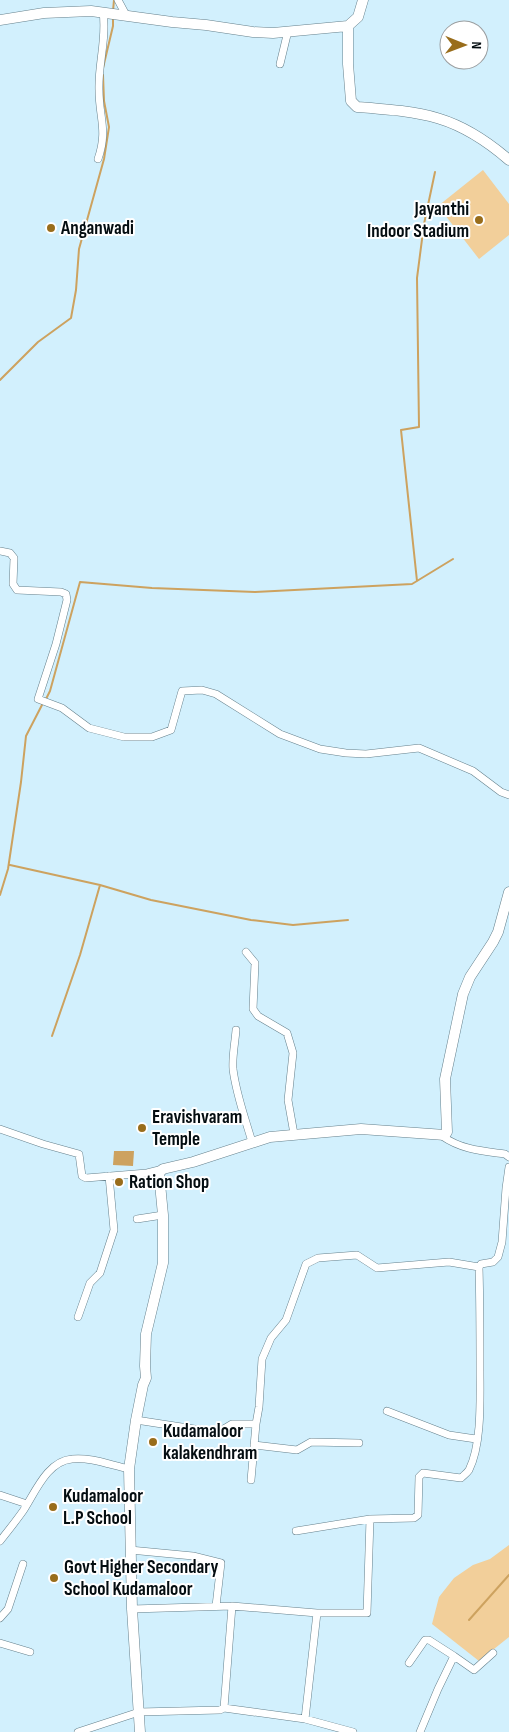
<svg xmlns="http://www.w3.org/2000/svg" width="509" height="1732" font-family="'Sofia Sans Condensed',sans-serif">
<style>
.green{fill:#f2cf9a}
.water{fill:#cda25f}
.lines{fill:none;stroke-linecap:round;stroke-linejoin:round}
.stream{stroke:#cda25f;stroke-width:2}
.minor-casing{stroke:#65808c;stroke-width:8}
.secondary-casing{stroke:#65808c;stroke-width:11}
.minor{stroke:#fff;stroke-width:7}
.secondary{stroke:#fff;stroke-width:10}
.poi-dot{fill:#996d1b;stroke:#fff;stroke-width:2}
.labels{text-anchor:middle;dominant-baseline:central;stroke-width:4;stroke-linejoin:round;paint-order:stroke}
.poi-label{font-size:19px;font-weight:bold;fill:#040d11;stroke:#fff;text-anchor:start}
</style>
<rect width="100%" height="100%" fill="#d2f0fd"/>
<!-- green -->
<path class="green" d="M483,170L509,204V235L479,259L438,206Z
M509,1545V1637L479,1661L432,1624L439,1597L454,1578L473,1565L490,1559Z"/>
<!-- water -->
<path class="water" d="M114,1151H134L133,1166L113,1165Z"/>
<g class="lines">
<!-- stream -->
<path class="stream" d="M113,11L114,0
M103,68L113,26V18
M0,380L38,342L71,318L76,290L79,249L104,159L109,127L104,101L103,75
M417,581L401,430L419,427L417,278L424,224L435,172
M46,699L50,691L80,582L152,588L255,592L412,584L453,559
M10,865L100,885L151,900L251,920L293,925L348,920
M0,895L8,869L21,782L26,736L43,703
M52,1036L80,955L100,885
M469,1620L509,1575"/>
<!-- minor casing -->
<g class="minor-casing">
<path id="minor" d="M118,0L126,15
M280,64L288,31
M98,159C108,130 99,118 99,90C98,64 107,38 103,12
M0,551L10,553L14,558L13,584L17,590L61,592L66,594L67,600L56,644L38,699L62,708L89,728L124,737H152L171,730L182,691L202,690L216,694L280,734L320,749L346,753L366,754L419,748L473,771L501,792L509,795
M246,952L255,963L253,1009L258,1016L287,1033L293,1053L288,1100L294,1134
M236,1030C235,1043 232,1057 233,1069C236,1094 245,1118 252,1142
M0,1129L43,1144L79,1154L82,1176L86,1178L147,1173L163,1169
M442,1136C462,1150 483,1151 505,1154L509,1157
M137,1219L163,1215
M78,1317L90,1283L100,1273L114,1230L109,1176
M387,1411L449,1435L476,1439
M136,1420L214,1432L222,1430L232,1424H256L259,1407L262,1359L271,1338L286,1320L306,1264L318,1258L357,1255L377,1268L449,1262L479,1267
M254,1445L297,1450L311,1442L359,1443
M251,1480L256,1424
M0,1495L27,1504
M296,1531L370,1519L414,1518L418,1515L419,1477L423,1473L461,1478C464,1475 467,1473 469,1470C482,1444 480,1399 480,1371C480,1336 480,1302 479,1267L481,1264L493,1262L498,1257L502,1242L506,1188L509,1167
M0,1541C8,1531 16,1521 23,1511C35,1493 47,1461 72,1459C91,1457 110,1465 129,1469
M130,1550L193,1556L221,1563L216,1606
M132,1609L232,1606L317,1613H367L370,1519
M0,1618L8,1609L23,1564
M0,1643L30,1652
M454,1656L474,1670L493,1653
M409,1663L425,1640H429L454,1656L438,1689L420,1732
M224,1708L232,1606
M305,1719L317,1613
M78,1732L139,1712L220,1710L224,1708L305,1719L353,1732"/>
</g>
<!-- secondary casing -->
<g class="secondary-casing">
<path id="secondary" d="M0,20L44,13L91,11L172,22L206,25L253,32L273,33L348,26L358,17L363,0
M348,26V64L351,101L357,107C424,112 457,115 509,160
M140,1732L132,1609L129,1469L136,1420L143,1385L146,1378L145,1366L146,1334L163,1263V1215L159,1173L163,1169L193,1162L270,1137L361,1129L445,1135L447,1132L445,1079L463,994L470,977L493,942L498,932L509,892"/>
</g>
<!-- minor -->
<use href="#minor" class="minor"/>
<!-- secondary -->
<use href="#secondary" class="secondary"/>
</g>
<!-- markers -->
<g class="poi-dot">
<circle cx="479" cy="220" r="5"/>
<circle cx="51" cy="228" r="5"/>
<circle cx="142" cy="1128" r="5"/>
<circle cx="119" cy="1182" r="5"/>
<circle cx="153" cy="1442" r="5"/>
<circle cx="53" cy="1507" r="5"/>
<circle cx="54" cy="1578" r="5"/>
</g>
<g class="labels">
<!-- poi labels -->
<g class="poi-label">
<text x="469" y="209" text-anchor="end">Jayanthi<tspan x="469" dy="22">Indoor Stadium</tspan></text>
<text x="61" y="228">Anganwadi</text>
<text x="152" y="1117">Eravishvaram<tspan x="152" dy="22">Temple</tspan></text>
<text x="129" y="1182">Ration Shop</text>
<text x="163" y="1431">Kudamaloor<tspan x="163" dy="22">kalakendhram</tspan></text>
<text x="63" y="1496">Kudamaloor<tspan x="63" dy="22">L.P School</tspan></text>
<text x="64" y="1567">Govt Higher Secondary<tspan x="64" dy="22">School Kudamaloor</tspan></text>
</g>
</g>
<!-- north arrow -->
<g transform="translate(464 45) rotate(91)"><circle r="24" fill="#ffffff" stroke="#9b9ea0"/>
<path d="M0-4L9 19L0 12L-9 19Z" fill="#996d1b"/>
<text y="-8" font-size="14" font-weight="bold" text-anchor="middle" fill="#040d11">N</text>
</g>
</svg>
